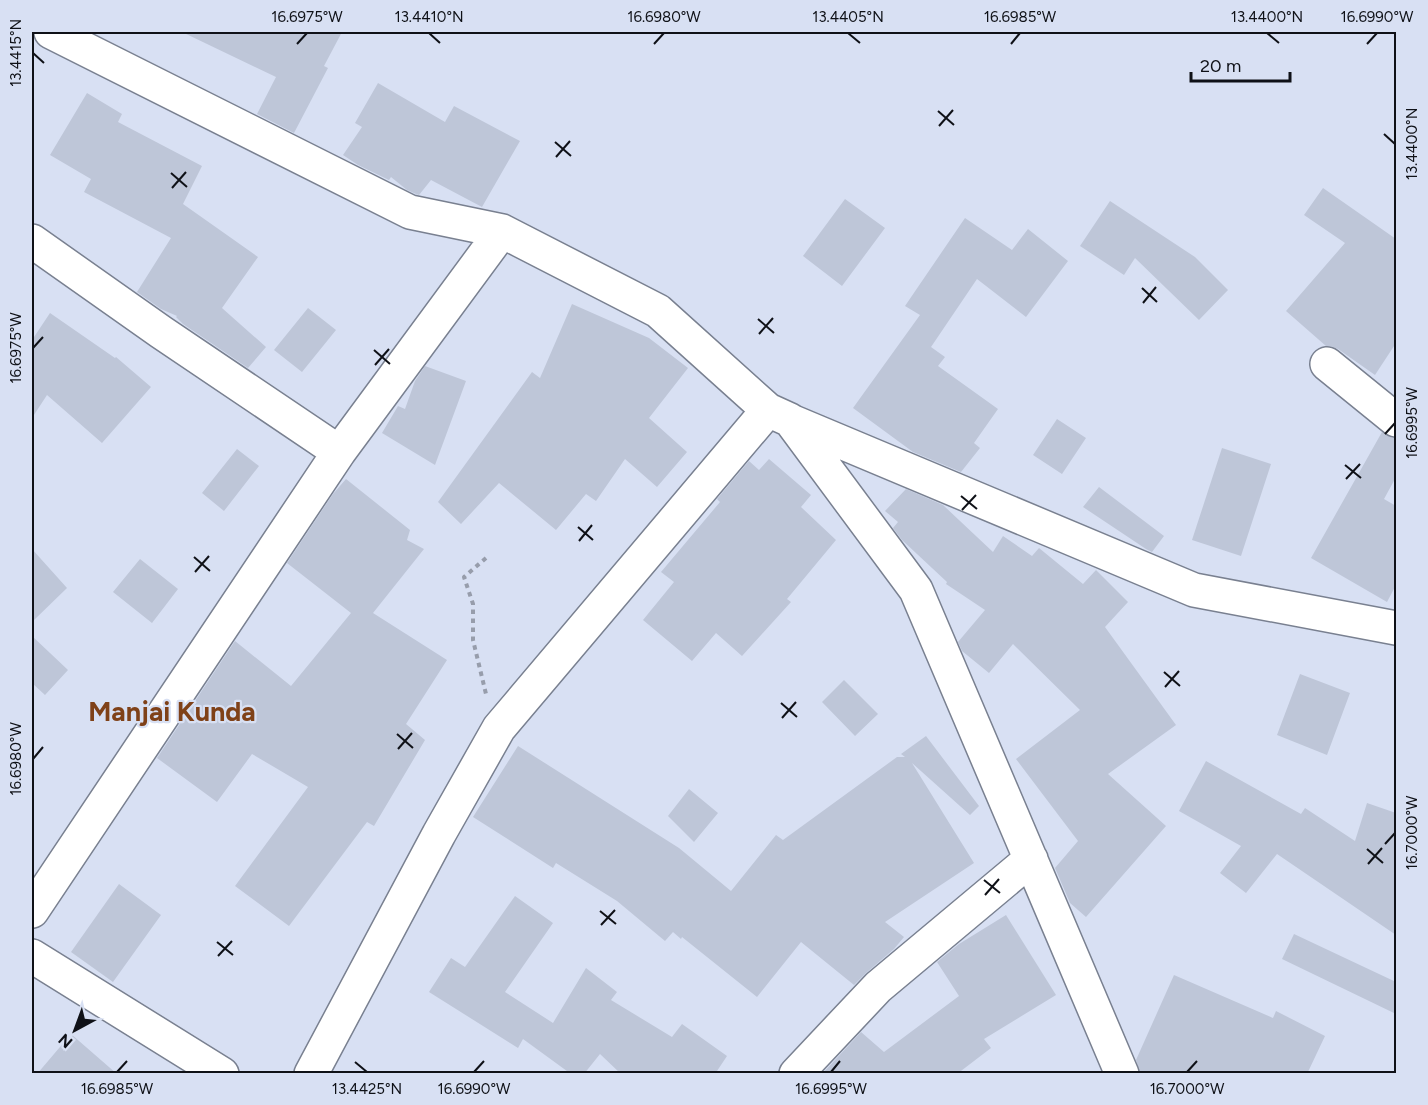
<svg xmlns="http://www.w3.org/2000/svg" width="1428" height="1105" font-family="Figtree,sans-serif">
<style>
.building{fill:#bec6d8}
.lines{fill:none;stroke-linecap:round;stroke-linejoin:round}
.street-casing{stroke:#798090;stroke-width:36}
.path{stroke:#979dab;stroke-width:4;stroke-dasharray:4.5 4.5;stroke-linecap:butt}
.street{stroke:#fff;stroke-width:33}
.ticks{fill:none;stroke:#0f1117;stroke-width:2}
.labels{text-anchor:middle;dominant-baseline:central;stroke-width:4.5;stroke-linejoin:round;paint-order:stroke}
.district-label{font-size:27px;font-weight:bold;fill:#7f4118;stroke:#d8e0f3}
.neatline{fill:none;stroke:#0f1117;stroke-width:2}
.ticks-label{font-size:15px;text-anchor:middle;fill:#0f1117}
</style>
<rect width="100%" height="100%" fill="#d8e0f3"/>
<!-- building -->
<path class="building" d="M182,32H342L324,66L328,68L294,133L257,114L276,77Z
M378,83L445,122L454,106L520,141L482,207L431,180L419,195L416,194L407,190L391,177L389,180L358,165L343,155L362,127L355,123Z
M87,93L122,114L118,122L202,166L183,204L258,257L222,308L266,347L248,368L183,324L176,317L177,316L161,309L137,292L171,238L84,192L91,179L50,155Z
M1323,188L1396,239V343L1375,375L1338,349L1331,346H1326L1286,311L1345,243L1304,215Z
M845,199L885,228L842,286L803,256Z
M1110,201L1195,257L1228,290L1199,320L1135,258L1124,275L1080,246Z
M965,218L1012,250L1028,229L1068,261L1026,317L977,279L931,347L945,357L938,366L998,409L974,443L980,448L961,472L913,452L853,408L920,315L905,306Z
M572,304L649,338L688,368L649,418L687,452L657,487L625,459L596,501L586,494L556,530L499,483L461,524L438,502L532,372L540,378Z
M308,308L336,330L302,372L274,350Z
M50,313L115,358L116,357L151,387L102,443L47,395L32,418V340Z
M425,366L466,381L435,465L382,433L398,406L405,409L415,381Z
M1057,419L1086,438L1062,474L1033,455Z
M1382,432L1392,438H1396V477L1384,499L1396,506V585L1387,602L1311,558Z
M1222,448L1271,464L1241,556L1192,540Z
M237,449L259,466L224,511L202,493Z
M769,459L811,495L801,507L836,540L787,599L791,602L742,656L716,633L692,661L643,620L674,582L661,572L720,502L717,499L749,461L759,470Z
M346,479L410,530L407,540L424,549L373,613L447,660L406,724L425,740L374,826L367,822L289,926L235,886L308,787L252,754L217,802L157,758L235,641L291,686L351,613L287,563L333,494Z
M1099,487L1164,536L1152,552L1146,549L1083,507Z
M906,489L943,505L993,552L1003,536L1032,556L1039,548L1083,584L1096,570L1128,602L1105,627L1176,725L1108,774L1166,826L1086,917L1070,903L1055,868L1078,841L1016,759L1080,710L1013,644L989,673L962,651L958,642L985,610L946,584L947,582L902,540L893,528L898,522L885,511Z
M32,549L67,588L32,622Z
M140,559L178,589L152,623L113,592Z
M32,636L68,670L45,695L32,683Z
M1300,674L1350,693L1327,755L1277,735Z
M844,680L878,714L855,736L822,702Z
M926,736L979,806L970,815L912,763L974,863L885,922L904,937L894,949L866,973L854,985L801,942L757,997L682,937L681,939L673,932L665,941L617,901L556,863L553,868L473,817L518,746L679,848L731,891L776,835L783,840L897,757H905L901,754Z
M1206,761L1301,814L1305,808L1355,841L1367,803L1396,813V935L1277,854L1246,893L1220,873L1241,846L1179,811Z
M689,789L718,813L694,842L668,816Z
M119,884L161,915L113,982L71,952Z
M515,896L553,923L505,992L553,1023L586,968L617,992L611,1000L672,1037L682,1024L727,1056L715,1074H621L600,1054L584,1074H571L523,1039L518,1048L429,992L451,958L465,967Z
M1006,915L1056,995L984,1039L991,1048L957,1074H822L861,1032L884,1052L959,996L937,962L959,944Z
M1294,934L1396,982V1014L1282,959Z
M1174,975L1273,1018L1276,1011L1325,1036L1307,1074H1140L1136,1060Z
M71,1034L117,1074H37Z"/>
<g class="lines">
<!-- street casing -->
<g class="street-casing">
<path id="street" d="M51,32L410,212L502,231L658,311L768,410L790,420L916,590L1122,1074
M32,241L161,332L339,452L502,231
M1327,364L1396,420
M791,421L1194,590L1396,628
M32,911L339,452
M32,956L222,1074
M311,1074L439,834L499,728L768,410
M796,1074L878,987L1031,859"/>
</g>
<!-- path -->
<path class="path" d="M486,558L464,577L473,604V640L486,694"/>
<!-- street -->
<use href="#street" class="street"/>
</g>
<!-- ticks -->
<path class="ticks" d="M429,33L440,43M848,33L860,43M1267,33L1279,43M297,44L307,33M654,44L664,33M1011,44L1020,33M1367,44L1377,33M33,53L44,63M938,111L954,125M939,126L953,110M1384,134L1395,144M555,142L571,156M556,157L570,141M171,173L187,187M172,188L186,172M1142,288L1157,302M1143,303L1156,287M758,319L774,333M759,334L773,318M33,348L43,337M374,350L390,364M375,365L389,349M1385,434L1395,423M1345,465L1361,478M1346,479L1360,464M961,496L977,509M962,510L976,495M578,527L593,540M579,541L592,525M194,557L210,571M195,572L209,556M1164,672L1180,686M1165,687L1179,671M781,703L797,717M782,718L796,702M397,734L413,748M398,749L412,733M33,759L43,747M1385,844L1395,833M1367,849L1383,863M1368,864L1382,848M984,880L1000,893M985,895L999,879M600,911L616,924M601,925L615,910M217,942L233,955M218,956L232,941M355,1062L367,1072M117,1072L127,1061M474,1072L484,1061M831,1072L840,1061M1187,1072L1197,1061"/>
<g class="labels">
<!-- district labels -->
<g class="district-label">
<text x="172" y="711">Manjai Kunda</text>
</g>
</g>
<!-- border -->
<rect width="1428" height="1105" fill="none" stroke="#d8e0f3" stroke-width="66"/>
<!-- north arrow -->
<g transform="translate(75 1030) rotate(221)" stroke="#d8e0f3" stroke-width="4.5" paint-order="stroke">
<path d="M0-4.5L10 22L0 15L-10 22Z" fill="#0f1117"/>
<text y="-9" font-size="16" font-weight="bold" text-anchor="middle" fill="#0f1117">N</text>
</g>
<!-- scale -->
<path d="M1191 72v9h99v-9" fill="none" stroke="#0f1117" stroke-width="3"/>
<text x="1200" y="72" font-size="18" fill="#0f1117" stroke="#d8e0f3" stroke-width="4.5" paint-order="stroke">20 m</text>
<rect x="33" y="33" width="1362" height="1039" class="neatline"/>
<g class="ticks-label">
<text x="307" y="22">16.6975°W</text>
<text x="429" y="22">13.4410°N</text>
<text x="664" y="22">16.6980°W</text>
<text x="848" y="22">13.4405°N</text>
<text x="1020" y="22">16.6985°W</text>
<text x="1267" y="22">13.4400°N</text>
<text x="1377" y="22">16.6990°W</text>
<text transform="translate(16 53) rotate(-90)" y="5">13.4415°N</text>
<text transform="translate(1412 144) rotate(-90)" y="5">13.4400°N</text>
<text transform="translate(16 348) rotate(-90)" y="5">16.6975°W</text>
<text transform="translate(1412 423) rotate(-90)" y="5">16.6995°W</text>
<text transform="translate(16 759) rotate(-90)" y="5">16.6980°W</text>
<text transform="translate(1412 833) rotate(-90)" y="5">16.7000°W</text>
<text x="117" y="1094">16.6985°W</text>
<text x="367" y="1094">13.4425°N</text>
<text x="474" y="1094">16.6990°W</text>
<text x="831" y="1094">16.6995°W</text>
<text x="1187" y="1094">16.7000°W</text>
</g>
</svg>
